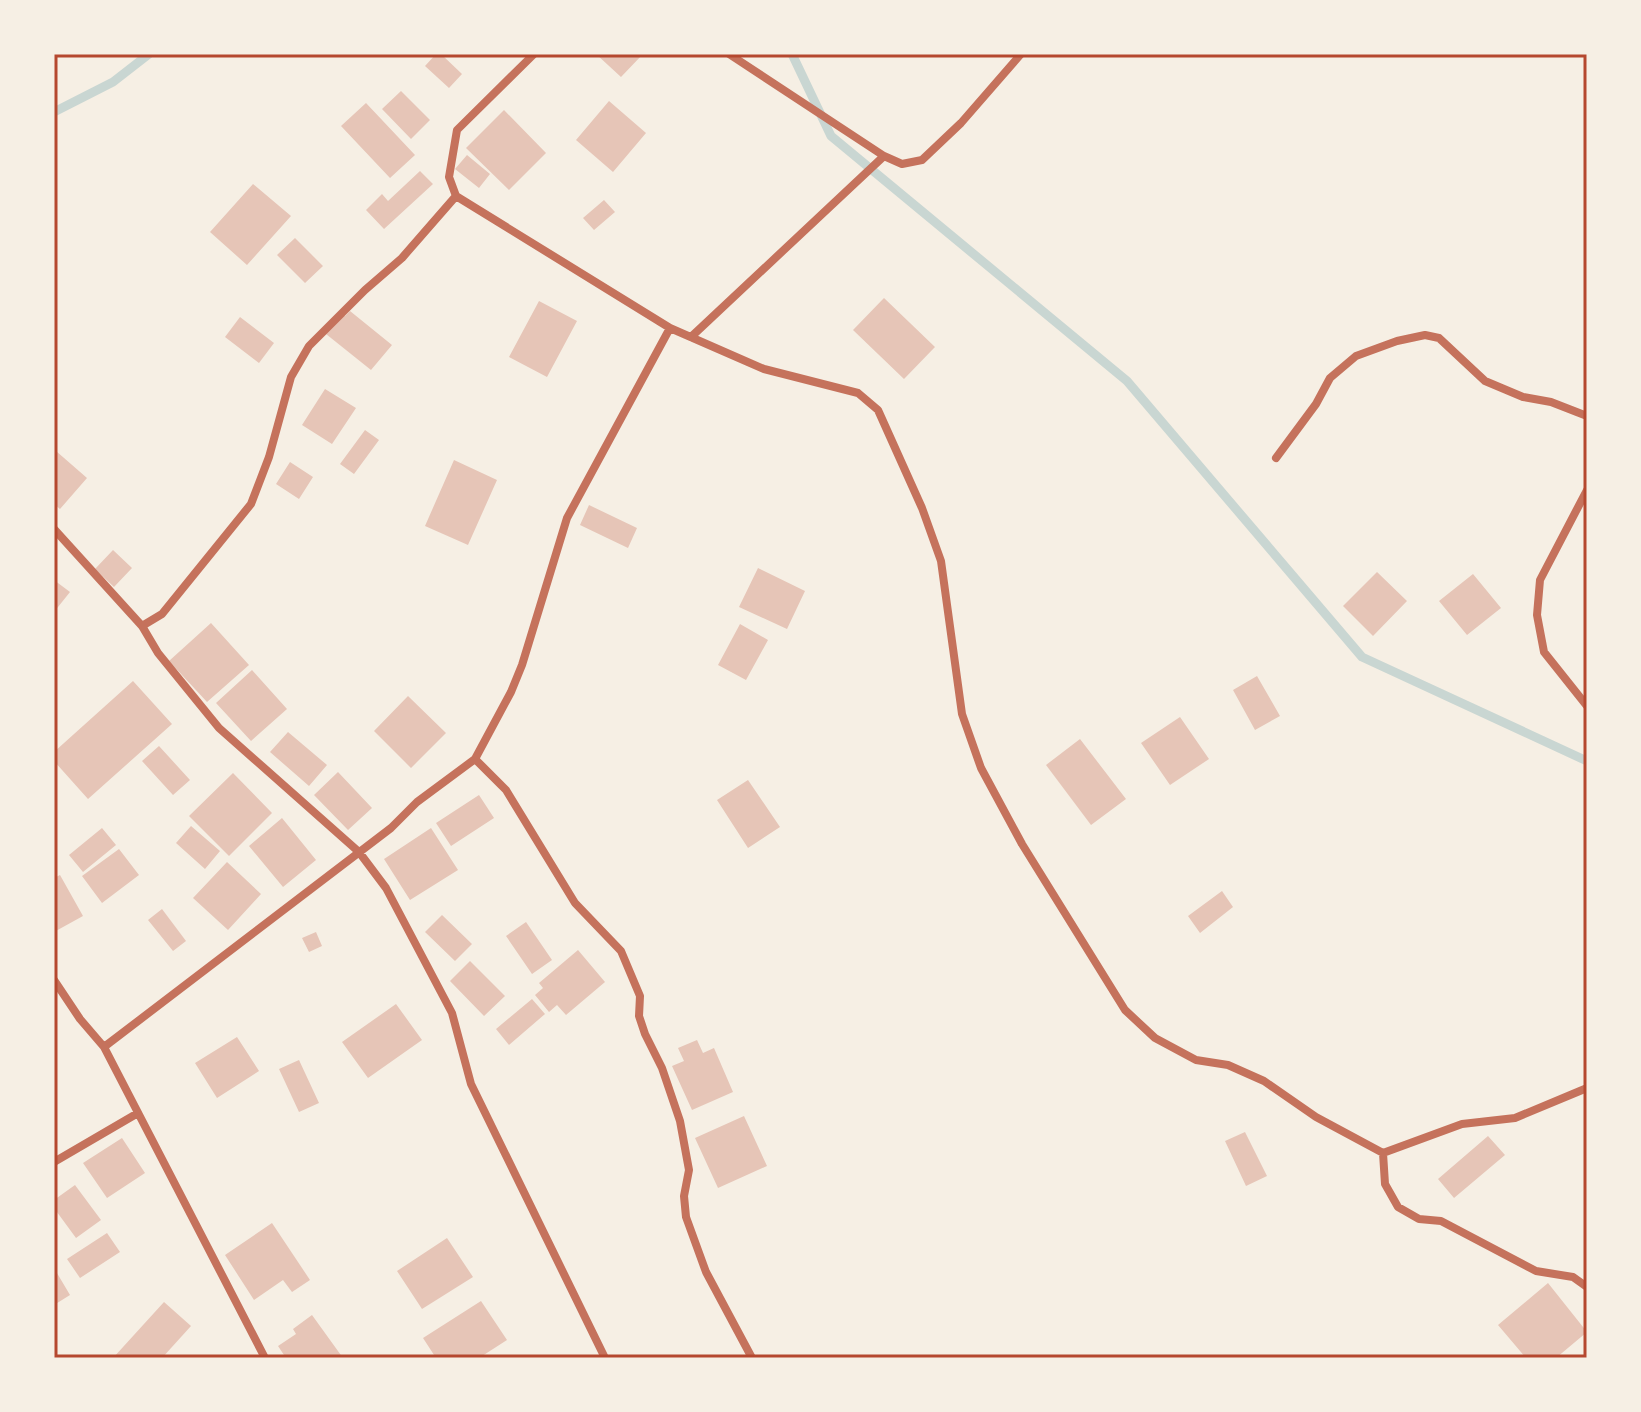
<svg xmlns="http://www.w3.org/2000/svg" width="1641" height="1412" font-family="'DM Sans',sans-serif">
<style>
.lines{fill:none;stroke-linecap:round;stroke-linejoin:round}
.stream{stroke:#c9d6d2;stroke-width:9}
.building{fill:#e6c5b7}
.minor{stroke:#c5725c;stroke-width:8}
.neatline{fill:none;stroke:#b5482f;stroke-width:3}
</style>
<rect width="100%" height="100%" fill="#f6efe4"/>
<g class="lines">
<!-- stream -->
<path class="stream" d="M792,54L831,136L1127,381L1362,657L1587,761
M54,112L113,82L149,54"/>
</g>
<!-- building -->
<path class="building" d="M436,54H441L462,74L449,88L425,66Z
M596,54H643L621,77Z
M401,91L430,120L411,139L382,109Z
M609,101L646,133L613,172L576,140Z
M366,103L415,155L390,178L341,126Z
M504,110L546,153L509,190L466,148Z
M467,155L490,174L479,188L455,169Z
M420,171L433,184L384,229L366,210L382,194L388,201Z
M253,184L291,216L247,265L210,232Z
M604,200L615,212L594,230L583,218Z
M295,238L323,266L305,283L277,255Z
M884,298L935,347L904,379L853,330Z
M539,301L577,321L547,377L509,357Z
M350,311L392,345L371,370L326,334L342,314L345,316Z
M240,317L274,343L259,363L225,337Z
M325,389L356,408L332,444L302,425Z
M365,430L379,440L354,474L340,464Z
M56,451L87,478L60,509L54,504V454Z
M454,460L497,480L468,545L425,526Z
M290,462L313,477L299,499L276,484Z
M589,505L637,528L628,548L580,525Z
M113,550L132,568L114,587L95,569Z
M758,568L805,591L787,629L739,607Z
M1377,572L1407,601L1373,636L1343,606Z
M1473,574L1501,608L1467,635L1439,601Z
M54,580L70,592L54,612Z
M211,623L249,665L207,702L169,661Z
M740,624L768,640L746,680L718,665Z
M252,670L287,709L251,741L216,703Z
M1257,676L1280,716L1255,730L1233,690Z
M133,681L172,724L88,799L54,761V752Z
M408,696L446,733L411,768L374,731Z
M1180,717L1209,759L1170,785L1141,743Z
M288,732L327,765L309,786L270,752Z
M1080,739L1126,799L1091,825L1046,765Z
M159,746L190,780L173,795L142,761Z
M338,772L372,808L348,830L314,795Z
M233,773L272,813L229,856L189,816Z
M748,780L780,827L748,848L717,800Z
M479,795L494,818L451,846L436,823Z
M282,818L316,860L283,887L249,846Z
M191,826L220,851L205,869L176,843Z
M102,828L116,845L83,872L69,855Z
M431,828L458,870L410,900L384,859Z
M119,849L139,875L102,903L82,876Z
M227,862L261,894L228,930L193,898Z
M60,875L83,916L54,932V878Z
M1222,891L1233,907L1200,933L1188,916Z
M162,909L186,941L173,951L148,920Z
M442,915L472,944L455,961L425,932Z
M526,922L552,960L532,974L506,936Z
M316,932L322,946L309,952L302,938Z
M578,950L605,982L566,1015L557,1005L549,1012L535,995L543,988L539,983Z
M470,961L505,996L484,1016L450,981Z
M532,999L545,1014L509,1045L496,1029Z
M396,1004L422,1040L368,1078L342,1042Z
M237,1037L259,1071L217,1098L195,1063Z
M697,1040L703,1053L714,1048L733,1092L692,1110L672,1066L684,1061L678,1048Z
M299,1060L319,1103L299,1112L279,1069Z
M744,1116L767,1166L718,1188L695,1138Z
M1245,1132L1267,1176L1246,1186L1225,1141Z
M1488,1136L1505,1155L1454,1198L1438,1179Z
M122,1138L145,1173L107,1198L83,1163Z
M75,1185L101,1220L76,1238L54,1208V1200Z
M272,1223L310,1280L292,1292L283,1280L254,1300L225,1255Z
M107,1233L120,1252L80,1278L67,1259Z
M447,1238L473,1277L422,1309L397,1271Z
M54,1268L70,1295L54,1305Z
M1548,1283L1587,1332L1556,1358H1526L1498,1325Z
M481,1301L507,1340L479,1358H436L423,1338Z
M164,1302L191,1326L162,1358H113Z
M312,1315L343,1358H286L278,1346L296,1334L293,1329Z"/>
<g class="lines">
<!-- minor -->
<path class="minor" d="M534,54L457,130L449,177L456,196L402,258L365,290L309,346L291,377L269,457L251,504L162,614L142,626L158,653L219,728L359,852L386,888L452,1013L471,1084L605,1358
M729,54L884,156L902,164L922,160L961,123L1021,54
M456,196L670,328L764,369L858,393L878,410L922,508L941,561L962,714L981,768L1022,844L1125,1010L1155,1038L1196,1060L1228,1065L1264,1081L1316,1117L1383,1153
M691,337L884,156
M1276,458L1316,404L1330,378L1356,356L1397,341L1425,335L1439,338L1485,381L1523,397L1551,402L1587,416
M1587,490L1540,580L1537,615L1544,652L1587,706
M54,529L142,626
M475,759L511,692L522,665L567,518L670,328
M54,980L80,1019L104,1047L391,828L417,802L475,759L506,790L575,903L621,951L640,996L639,1016L645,1034L662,1068L680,1121L689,1170L684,1196L686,1217L706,1272L752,1358
M104,1047L265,1358
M1587,1088L1515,1118L1462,1124L1383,1153L1385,1184L1398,1207L1419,1219L1441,1221L1536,1271L1573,1277L1587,1287
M54,1162L138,1113"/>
</g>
<!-- border -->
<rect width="1641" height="1412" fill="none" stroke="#f6efe4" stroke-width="112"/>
<rect x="56" y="56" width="1529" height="1300" class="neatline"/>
</svg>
